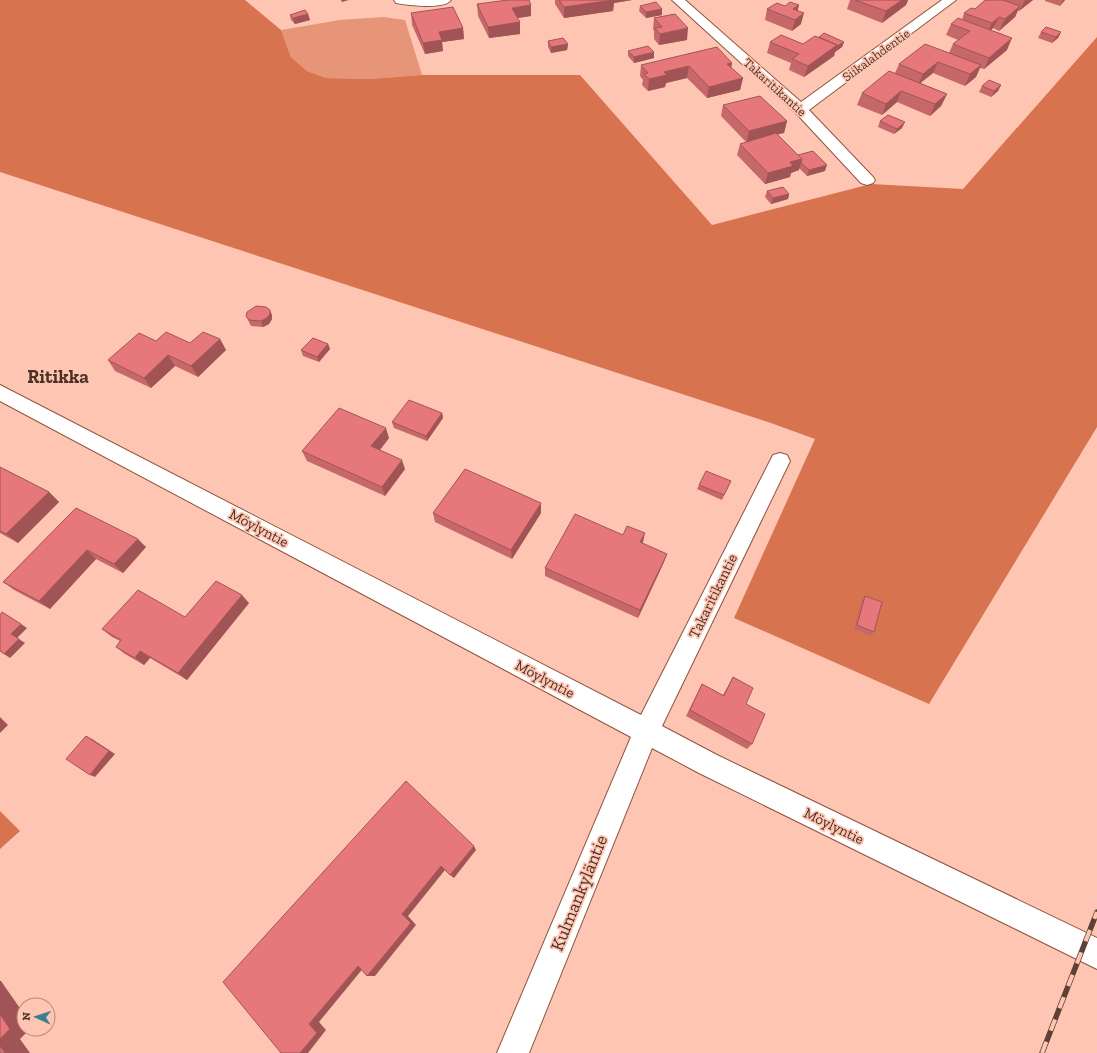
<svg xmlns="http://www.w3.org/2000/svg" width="1097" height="1053" font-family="'Zilla Slab',serif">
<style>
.green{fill:#e79578}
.forest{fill:#d8734f}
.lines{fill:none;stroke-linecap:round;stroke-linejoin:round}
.minor-casing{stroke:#8f533e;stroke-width:2}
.minor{fill:#fff;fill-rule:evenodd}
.rail-casing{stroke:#5e4035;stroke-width:5.5}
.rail{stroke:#fec6b2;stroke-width:4;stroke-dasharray:12;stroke-linecap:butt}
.wall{fill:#c6676a}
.shaded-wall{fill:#a15456}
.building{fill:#e6787b;stroke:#a15456}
.labels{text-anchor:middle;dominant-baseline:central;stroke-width:3.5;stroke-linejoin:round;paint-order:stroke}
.far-street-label{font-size:13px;fill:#4c3127;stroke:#fec6b2}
.street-label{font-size:15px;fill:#4c3127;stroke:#fec6b2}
.near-street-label{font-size:18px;fill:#4c3127;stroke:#fec6b2}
.district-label{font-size:19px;font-weight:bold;fill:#4c3127;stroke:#fec6b2}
</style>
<rect width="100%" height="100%" fill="#fec6b2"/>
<!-- green -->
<path class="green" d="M383,17L405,20L422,75L370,79L326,78L307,71L291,57L281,30L340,20Z"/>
<!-- forest -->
<path class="forest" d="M0,0H245L281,30L291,57L307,71L326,78L370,79L422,75H580L712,225L871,184L963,189L1097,37V427L929,704L734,618L815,439L768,422L0,172Z
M0,811L20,831L0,849Z"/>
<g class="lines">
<!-- minor casing -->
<g class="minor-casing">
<path id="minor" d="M394,0H451C444,10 407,5 396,3Z
M672,0H685L801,102L942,0H956L809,110L873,177L875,180L873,183L867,185L861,183L795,112Z
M0,385L641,715L773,455L780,453L787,455L790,461L662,726L717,755L1097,938V969L699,773L652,748L529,1053H497L631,737L0,401Z"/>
</g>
<!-- minor -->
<use href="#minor" class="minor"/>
<!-- rail casing -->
<g class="rail-casing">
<path id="rail" d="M1042,1053L1097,912"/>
</g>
<!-- rail -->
<use href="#rail" class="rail"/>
</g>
<!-- wall -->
<path class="wall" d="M555,0H632L614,3L613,11L564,18L555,4Z
M850,0H908L906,5L882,23L847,9Z
M985,0H1033L1019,11L1018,10L1015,17L999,31L993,28L991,30L1007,50L984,69L980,68L976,77L965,86L933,73L920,83L947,94L941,106L930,116L897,102L882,115L857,105L862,93L895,73L899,64L949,53L953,44L958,40L946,35L951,24L962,20L964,13L975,9Z
M1045,0H1065L1060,6L1045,1Z
M477,4L531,16L517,18L520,34L489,38L478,16Z
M799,5L797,10L801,24L792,31L765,20L767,9L785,6Z
M640,6L662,9V15L646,18L639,11Z
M411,13L463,28L464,39L442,42L443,51L425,54L412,25Z
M308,14L310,20L295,24L291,20L290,15Z
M654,18L687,40L659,45L654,39V31L653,29Z
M1041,32H1061L1058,38L1052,43L1038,38Z
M819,37L844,42L842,47L835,52L834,56L804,77L789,70L791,63L767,53L770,42L803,44Z
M548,41L568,44L567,50L551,53L548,47Z
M628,51L654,58L634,63L628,56Z
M732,63L731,68L743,78L740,90L707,98L687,78L666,83L665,87L648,91L642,85L643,80L640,76L641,65Z
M1001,85L998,91L991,97L979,92L982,86Z
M723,105L787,121L784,133L777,134L798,155L825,171L807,176L799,168V170L791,173L790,177L765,184L737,155L740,144L746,142L721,116Z
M880,121L902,128L894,134L878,127Z
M767,191L789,194L788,199L771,204L765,197Z
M272,315V319L269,324L263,327L251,326L246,316Z
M220,339L226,350L198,377L175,366L151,388L115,371L108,360L156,341L190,343Z
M328,344L330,349L319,362L303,356L301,350Z
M442,413L443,418L427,441L394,428L392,422Z
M389,438L380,450L405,469L385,496L307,461L302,451Z
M0,467L49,492L59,502L18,543L0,533Z
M699,485H729L722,500L697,489Z
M76,508L146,547L123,573L96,559L50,609L14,590L3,582Z
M433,513H541L512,559L435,522Z
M623,535L643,542L642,543L667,554L664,562L638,618L545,576V568Z
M865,596L874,632L870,636L854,629L862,600Z
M249,603L187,680L150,658L144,665L125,654L116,647L120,641L112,637L102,629L185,617Z
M733,677L746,704L752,744L747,749L686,716L702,684L723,695L729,684Z"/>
<!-- shaded-wall -->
<path class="shaded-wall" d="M341,0H349L342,2Z
M609,0H632L614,3L613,11L564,18V7Z
M902,0H908L906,5L882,23L886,11Z
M1025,0H1033L1019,11Z
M1063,0H1065L1060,6Z
M531,5V16L512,19V8Z
M799,5L796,17L793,9Z
M1020,6L1015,17L999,31L1005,19Z
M662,9V15L646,18V12Z
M804,13L801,24L792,31L795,20Z
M308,14L310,20L295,24L293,18Z
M999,17L993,28L987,34L992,23Z
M520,22V34L489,38L488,27Z
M463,28L464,39L442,42L443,51L425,54L423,43L439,32Z
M688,28L687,40L659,45L660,34Z
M1061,32L1058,38L1052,43L1056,37Z
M1012,38L1007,50L984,69L989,58Z
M844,42L842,47L835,52L837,46Z
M568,44L567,50L551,53V47Z
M837,45L834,56L804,77L808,66Z
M654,52V58L634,63V57Z
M938,62L933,73L918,85L923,74Z
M732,63L730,74L727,64Z
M981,65L976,77L965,86L970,74Z
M689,66L687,78L666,83L665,87L648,91L649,79L664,72Z
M743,78L740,90L707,98L709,87Z
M1001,85L998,91L991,97L994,91Z
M901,91L897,102L882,115L886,104Z
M947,94L941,106L930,116L935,104Z
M787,121L784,133L747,142L749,131Z
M905,122L902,128L894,134L897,129Z
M802,159L799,170L791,173L790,177L765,184L768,173L790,162Z
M827,165L825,171L807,176L809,170Z
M789,194L788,199L771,204L773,198Z
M270,310L272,315V319L269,324L263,327L261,321Z
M220,339L226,350L198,377L191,366Z
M328,344L330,349L319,362L317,357Z
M168,355L175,366L151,388L144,378Z
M442,413L443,418L427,441L426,436Z
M386,428L389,438L375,456L371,446Z
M402,460L405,469L385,496L382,487Z
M49,492L59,502L18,543L6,534Z
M541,503V513L512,559L511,550Z
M645,533L643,542L638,551L640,542Z
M138,539L146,547L123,573L114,564Z
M87,550L96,559L50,609L39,601Z
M667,554L664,562L638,618L640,610Z
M242,595L249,603L187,680L178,673Z
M21,624L27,628L17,638L11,634Z
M19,639L25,643L10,658L4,654Z
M140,651L150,658L144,665L135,658Z
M0,717L8,725L0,733Z
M86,736L92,739L115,754L95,777L90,775Z
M474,846L476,850L454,878L450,875Z
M441,866L445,870L408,916L416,925L375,976H367L402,914Z
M358,966H365L319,1022L326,1030L308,1053H300L309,1024Z
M0,981H1L24,1014V1029H30L20,1039L30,1053H5L0,1046Z"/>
<!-- building -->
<path class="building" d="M508,0H529L531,5L512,8L520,22L488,27L477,4Z
M559,0H614L564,7Z
M855,0H902L886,11Z
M985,0H1003L1020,6L1005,19L999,17L992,23L964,13L971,8L975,9Z
M656,2L662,9L646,12L640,6Z
M790,2L799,5L793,9L804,13L795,20L767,9L777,3L785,6Z
M453,7L463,28L439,32L442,40L423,43L411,13Z
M305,10L308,14L293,18L290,15Z
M675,14L688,28L660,34L655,28L662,27L654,18Z
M958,18L1012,38L989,58L953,44L970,31L951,24Z
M1046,27L1061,32L1056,37L1041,32Z
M824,33L844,42L837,46V45L819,37Z
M781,35L803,44L815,36L837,45L808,66L792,59L799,54L770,42Z
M563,38L568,44L551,47L548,41Z
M925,44L981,65L970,74L938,62L923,74L899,64Z
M648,46L654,52L634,57L628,51Z
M717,47L732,63L727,64L743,78L709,87L689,66L664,72L667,75L649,79L644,74L648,73L641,65Z
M889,71L947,94L935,104L901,91L886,104L862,93Z
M989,80L1001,85L994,91L982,86Z
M760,96L787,121L749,131L723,105Z
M888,115L905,122L897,129L880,121Z
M776,133L802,159L790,162L793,166L768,173L740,144Z
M813,151L827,165L809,170L801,163L802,159L798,155Z
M783,187L789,194L773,198L767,191Z
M256,306L266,307L270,310V314L267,318L261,321L249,320L246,316L247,312Z
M166,332L190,343L203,332L220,339L191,366L168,355L144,378L108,360L139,333L156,341Z
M313,338L328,344L317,357L301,350Z
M409,400L442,413L426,436L392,422Z
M339,408L386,428L371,446L402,460L382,487L302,451Z
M0,467L49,492L6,534L0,531Z
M465,469L541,503L511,550L433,513Z
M706,471L731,481L724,495L699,485Z
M76,508L138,539L114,564L87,550L39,601L3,582Z
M575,514L623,535L627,526L645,533L640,542L667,554L640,610L545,568Z
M216,581L242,595L178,673L140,651L135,658L116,647L121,640L102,629L138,590L185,617Z
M865,596L882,602L874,632L857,625Z
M2,612L21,624L11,634L19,639L4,654L0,651V615Z
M733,677L753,688L746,704L765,714L752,744L690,710L702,684L724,696Z
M86,736L109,751L90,775L66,759Z
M406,781L474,846L450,875L441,866L402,914L411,923L367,976L358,966L309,1024L317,1033L300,1053H281L223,982Z
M0,1014L10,1029L0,1039Z
M0,1046L5,1053H0Z"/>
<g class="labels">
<!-- far-street labels -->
<g class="far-street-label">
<text transform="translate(876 55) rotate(-36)">Siikalahdentie</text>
<text transform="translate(775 87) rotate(42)">Takaritikantie</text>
</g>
<!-- street labels -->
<g class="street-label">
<text transform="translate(259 528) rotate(28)">Möylyntie</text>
<text transform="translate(713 596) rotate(-64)">Takaritikantie</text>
<text transform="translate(545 679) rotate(28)">Möylyntie</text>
<text transform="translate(834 826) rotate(26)">Möylyntie</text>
</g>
<!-- near-street labels -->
<g class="near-street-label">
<text transform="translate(579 893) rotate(-68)">Kulmankyläntie</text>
</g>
<!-- district labels -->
<g class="district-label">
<text x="58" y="376">Ritikka</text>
</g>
</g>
<!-- north arrow -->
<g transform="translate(36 1017) rotate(273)"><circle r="19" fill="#fec6b2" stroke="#b78a7a"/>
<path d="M0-3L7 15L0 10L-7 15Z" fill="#3d7e91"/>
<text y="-6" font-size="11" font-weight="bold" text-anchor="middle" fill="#4c3127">N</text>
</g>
</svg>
